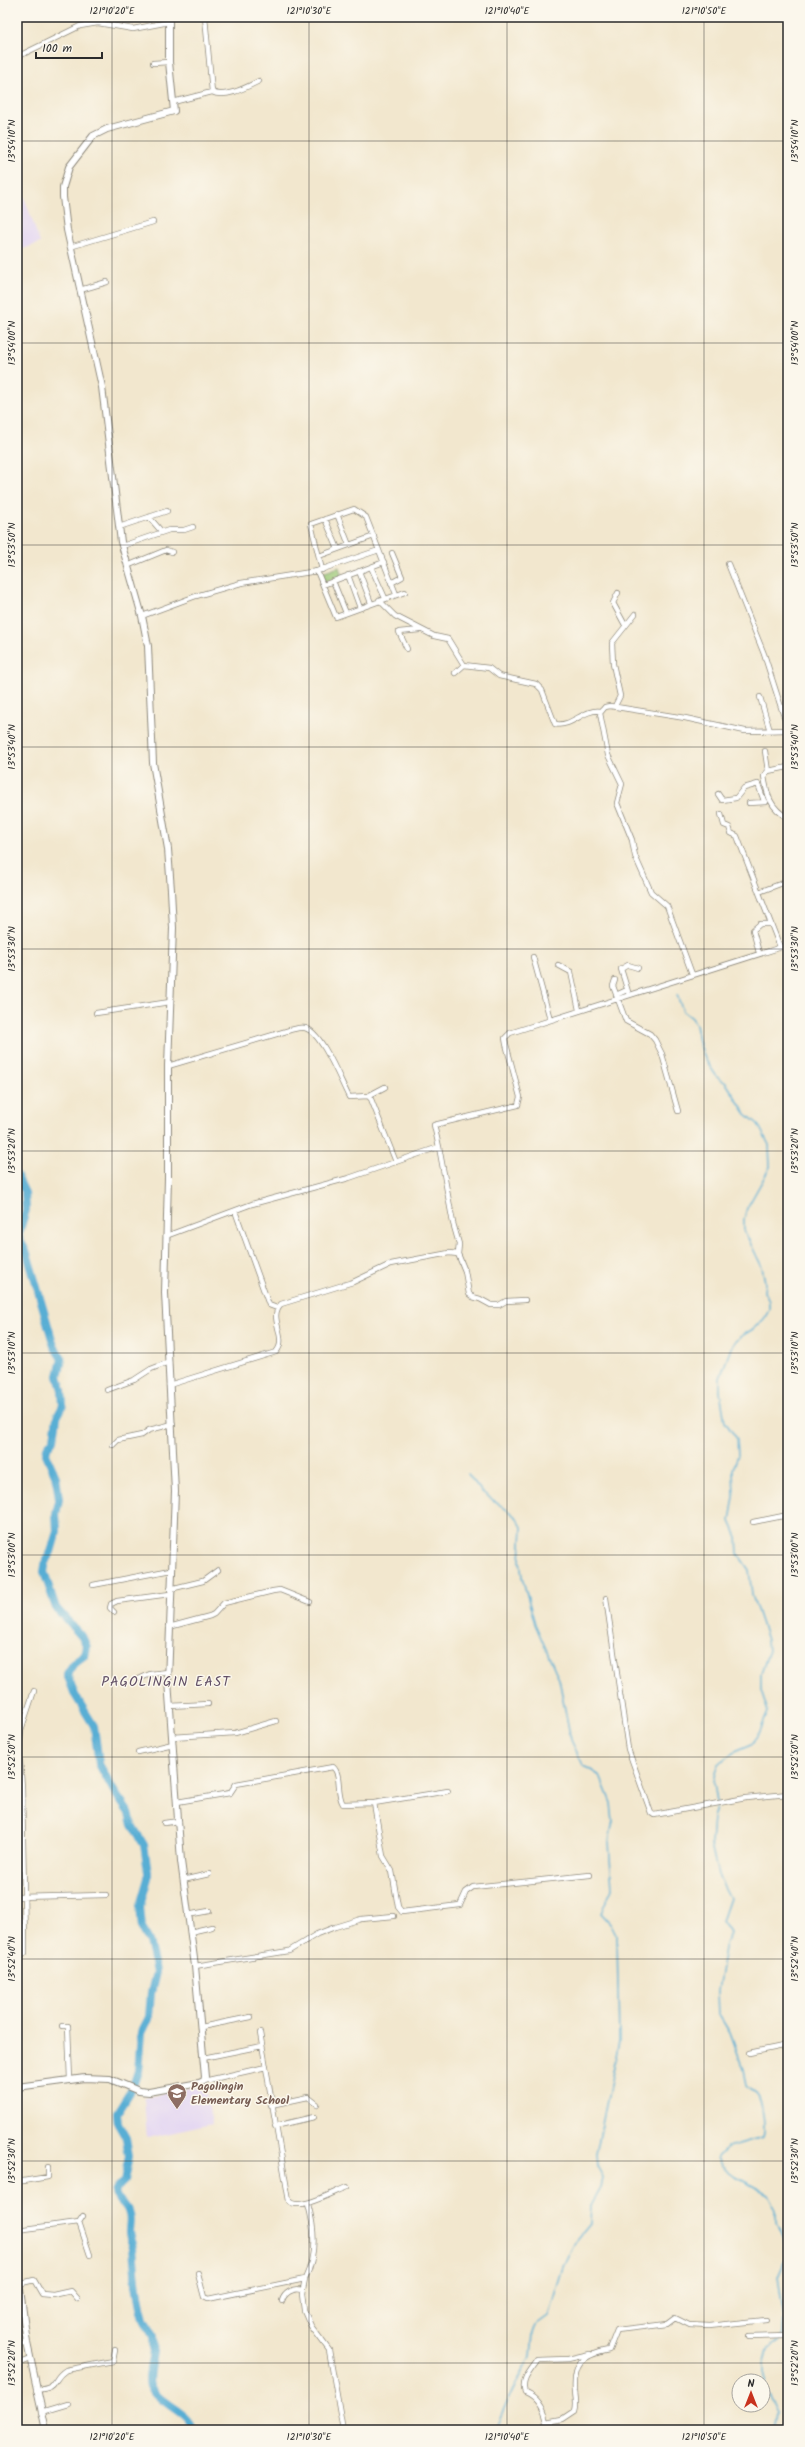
<svg xmlns="http://www.w3.org/2000/svg" width="805" height="2447" font-family="Kalam,sans-serif">
<style>
.built{fill:#e2d4f3}
.green{fill:#99c775;stroke:#627950}
.lines{fill:none;stroke-linecap:round;stroke-linejoin:round}
.stream{stroke:#58aed4;stroke-width:1.5}
.river{stroke:#58aed4;stroke-width:8}
.minor-casing{stroke:#8e897c;stroke-width:6}
.tertiary-casing{stroke:#8e897c;stroke-width:8}
.minor{stroke:#fff;stroke-width:4.5}
.tertiary{stroke:#fff;stroke-width:6}
.ticks{fill:none;stroke:#2b2b2b;stroke-width:1;stroke-opacity:0.45}
.labels{text-anchor:middle;dominant-baseline:central;stroke-width:3;stroke-linejoin:round;paint-order:stroke}
.education-label{font-size:12px;font-weight:bold;fill:#785e54;stroke:#fbf7ec;text-anchor:start}
.quarter-label{font-size:14px;letter-spacing:1px;fill:#625066;stroke:#fbf7ec}
.neatline{fill:none;stroke:#2b2b2b;stroke-width:1.5}
.ticks-label{font-size:10px;text-anchor:middle;fill:#2b2b2b}
</style>
<rect width="100%" height="100%" fill="#fbf7ec"/>
<filter id="ink" filterUnits="userSpaceOnUse"><feTurbulence type="fractalNoise" baseFrequency=".025" numOctaves="2"/><feDisplacementMap in="SourceGraphic" scale="8" xChannelSelector="R" yChannelSelector="G"/><feConvolveMatrix kernelMatrix="1 2 1 2 8 2 1 2 1" color-interpolation-filters="sRGB"/></filter>
<filter id="wash" filterUnits="userSpaceOnUse"><feTurbulence type="fractalNoise" baseFrequency=".012" numOctaves="4" result="noise"/><feDisplacementMap in="SourceGraphic" scale="16" xChannelSelector="R" yChannelSelector="G"/><feGaussianBlur stdDeviation="0.9" result="paint"/><feColorMatrix in="noise" values="0 0 0 0 0 0 0 0 0 0 0 0 0 0 0 0 0 1.4 0 .05"/><feComposite in="paint" operator="in"/></filter>
<g filter="url(#wash)">
<rect width="100%" height="100%" fill="#f2e7ce"/>
<!-- built -->
<path class="built" d="M24,196L40,243L17,251V199Z
M205,2085L212,2124L147,2138L144,2097Z"/>
<!-- green -->
<path class="green" d="M339,567L342,576L325,582L322,573Z"/>
<g class="lines">
<!-- stream -->
<path class="stream" d="M677,995L683,1011L692,1018L696,1025L699,1042L705,1059L717,1077L726,1083L746,1114L758,1124L769,1145L770,1167L747,1208L744,1219V1230L762,1267L765,1282L764,1292L769,1301V1310L764,1319L753,1329L740,1337L731,1348L720,1378V1392L725,1422L737,1439L738,1455L733,1469L734,1497L730,1521L737,1537L738,1554L749,1570L752,1595L767,1640L768,1653L761,1674V1690L768,1712L758,1736L752,1744L733,1752L719,1764L716,1772L714,1783L717,1803L713,1818L711,1844L718,1875L730,1898L722,1921L730,1933L725,1947L718,1991L719,2015L730,2033L743,2069L746,2086C749,2089 754,2091 757,2094C762,2100 766,2129 763,2137L728,2147L717,2158L721,2165L736,2177L768,2194L776,2210V2222L783,2238L786,2258L778,2277L784,2317L783,2333L779,2341L774,2343L768,2350L765,2362V2388L777,2413L774,2430
M468,1474L482,1492L507,1510L517,1518L522,1527L520,1561L522,1577L535,1624L559,1679L571,1740L583,1765L600,1776L611,1803L613,1821L609,1841L612,1889L601,1913L611,1924L617,1936L619,2042L596,2154L597,2165L603,2176L601,2188L591,2206L590,2224L575,2242L563,2267L548,2316L537,2324L533,2332L531,2358L513,2389L495,2430"/>
<!-- river -->
<path class="river" d="M17,1176L25,1193L26,1210L18,1236L27,1253L54,1346L62,1359L58,1376L62,1390L63,1406L57,1417L54,1439L47,1448L46,1454L56,1477L59,1499L56,1514L57,1531L51,1552L46,1560L44,1572L56,1608L83,1638L87,1647L85,1655L74,1663L67,1674L75,1695L94,1726L99,1764L115,1793L129,1813L132,1825L144,1845L148,1872V1878L140,1906L142,1928L149,1941L156,1972L151,1993L149,2017L141,2033L138,2071L132,2089L117,2113L118,2124L126,2138L129,2156L124,2181C103,2200 126,2197 129,2214C131,2220 129,2227 129,2232C130,2238 132,2242 133,2247C135,2270 136,2296 143,2319C145,2325 152,2331 153,2338C156,2352 146,2374 150,2385C157,2404 191,2412 193,2430"/>
</g>
</g>
<g filter="url(#ink)">
<g class="lines">
<!-- minor casing -->
<g class="minor-casing">
<path id="minor" d="M17,57L80,26L98,23L133,29L169,22
M153,63L169,62
M212,92C225,99 247,87 259,81
M173,102L212,92L205,17
M70,247L153,222
M80,290L107,282
M337,514L349,545
M149,517L162,532
M325,519L338,549
M119,527L167,511
M122,546L169,530H184L193,527
M319,556L374,536
M728,564L764,654L788,729
M127,566L166,550L172,552
M371,567L385,598
M322,570L311,524L354,509L366,517L396,594
M317,571L336,617L405,592
M359,571L371,603
M348,575L360,608
M333,581L346,613
M391,583L402,577L392,553
M323,585L384,562
M618,593L613,603L625,625
M379,600L395,616L434,636L448,639L464,665L455,673
M142,616L196,596L241,583L317,571L379,550
M407,649L399,632L420,630
M464,665L489,668L499,676L536,684L542,690L555,724C571,728 584,708 601,711
M760,697L770,731
M615,706L620,696L613,664L612,643L635,614
M765,751L768,771
M788,767L768,771L764,776C767,795 770,808 788,818
M718,794L722,800L736,798L744,788L758,784L764,801
M749,803L766,802
M721,814L724,825L729,827L731,833L737,836L780,947
M759,892L788,881
M759,953L753,930L760,924H771
M533,957L550,1019
M558,965L571,972L579,1010
M692,974L667,906L651,892L635,856L632,840L617,803L622,784L608,755L600,713L605,707L610,706L685,718L745,731L788,730
M615,980L613,986L626,1021L650,1034L655,1040L662,1054L678,1111
M616,995L627,990
M629,995L621,969L628,965L638,968
M96,1013L170,1002
M168,1066L290,1030C295,1029 300,1027 305,1028C322,1032 341,1082 349,1097L368,1096L371,1099L396,1162
M368,1096L385,1087
M235,1211L269,1305L277,1308
M166,1236L252,1204L349,1178L439,1147L434,1125L518,1105L520,1097L506,1044L505,1038L510,1033L788,945
M458,1254L465,1271L469,1294L473,1297L480,1299L491,1305H499L506,1301L525,1300
M169,1385L276,1352C289,1338 267,1318 281,1304L353,1282L391,1264L449,1253L458,1254L459,1244L453,1223L439,1147
M107,1390L134,1380L151,1369L169,1362
M113,1445L118,1440L142,1435L149,1430L173,1424
M753,1522L788,1515
M93,1585L171,1570
M170,1589L203,1581L218,1570
M606,1598L628,1749L651,1813L654,1815L746,1798L788,1794
M114,1612L110,1608L111,1604L117,1601L170,1594
M169,1627L210,1616L214,1614L224,1603L273,1591L280,1590L310,1602
M139,1679L150,1674L168,1672
M170,1706L208,1704
M172,1737L235,1733L276,1721
M17,1750L19,1751L21,1730L34,1691
M138,1752L173,1744
M17,1756L20,1761L22,1787L25,1942V1953L17,1960
M177,1802L230,1793L236,1784L333,1767C342,1775 336,1793 343,1804L374,1803L383,1856L392,1871L398,1907L402,1912L460,1905L466,1892L473,1887L590,1875
M374,1803L448,1791
M164,1823L179,1821
M183,1880L209,1874
M17,1897L106,1895
M187,1915L209,1911
M190,1932L212,1927
M195,1966L289,1951L317,1934L335,1927L361,1919L394,1916
M62,2026H68L70,2080
M201,2027L251,2017
M260,2033L289,2201C299,2212 335,2191 347,2187
M749,2053L788,2045
M203,2058L262,2046
M204,2081L266,2067
M271,2105L308,2097L317,2104
M275,2126L314,2117
M17,2182L48,2177V2167
M79,2222L90,2255
M17,2230L79,2222L83,2216
M198,2274L204,2297L208,2299L305,2279C317,2255 315,2229 308,2204
M305,2279L302,2294L304,2310L311,2326L329,2350L343,2430
M18,2284L34,2280L42,2294L53,2295L71,2291L78,2299
M282,2301C284,2293 294,2287 302,2290
M749,2337L788,2336
M17,2346L27,2343
M17,2364L30,2359
M36,2390C61,2388 50,2380 66,2370L113,2361L115,2350
M41,2412L68,2404
M547,2422C544,2408 538,2397 525,2392C520,2381 532,2369 538,2360L568,2359L590,2354
M547,2430V2422L563,2419L575,2411C577,2405 576,2399 575,2392C573,2365 581,2355 609,2350L617,2330L667,2324L675,2318L689,2325L709,2326L766,2320"/>
</g>
<!-- tertiary casing -->
<g class="tertiary-casing">
<path id="tertiary" d="M17,2087L85,2078L110,2079L139,2091L149,2092L199,2083L204,2081L205,2077L195,1966L181,1861L168,1681L175,1491L165,1293L168,1178V1066L173,928L171,890L168,849L153,763L148,646L142,616L121,542L102,387L67,230L63,197V187L69,167L93,136L107,129L174,111L169,62V17
M17,2266L27,2343L46,2430"/>
</g>
<!-- minor -->
<use href="#minor" class="minor"/>
<!-- tertiary -->
<use href="#tertiary" class="tertiary"/>
</g>
</g>
<!-- ticks -->
<path class="ticks" d="M112,17V2430M309,17V2430M507,17V2430M704,17V2430M17,141H788M17,343H788M17,545H788M17,747H788M17,949H788M17,1151H788M17,1353H788M17,1555H788M17,1757H788M17,1959H788M17,2161H788M17,2363H788"/>
<!-- icons -->
<defs>
<g id="school-pin" transform="scale(1)"><path d="M0 17L-7.5 6A9.5 9.5 0 1 1 7.5 6Z" fill="#8d6e63" stroke="#fbf7ec"/><path d="M0-5L7-2L0 1L-7-2ZM-4 1L0 2.5L4 1V4Q0 6-4 4Z" fill="#fff"/></g>
</defs>
<g fill-rule="evenodd">
<use href="#school-pin" x="177" y="2093"/>
</g>
<g class="labels">
<!-- education labels -->
<g class="education-label">
<text x="191" y="2086">Pagolingin<tspan x="191" dy="14">Elementary School</tspan></text>
</g>
<!-- quarter labels -->
<g class="quarter-label">
<text x="166" y="1682">PAGOLINGIN EAST</text>
</g>
</g>
<!-- margin -->
<rect width="805" height="2447" fill="none" stroke="#fbf7ec" stroke-width="44"/>
<!-- north arrow -->
<g transform="translate(751 2393)"><circle r="19" fill="#fbf7ec" stroke="#a8a59f"/>
<path d="M0-3L7 15L0 10L-7 15Z" fill="#c8321e"/>
<text y="-6" font-size="11" font-weight="bold" text-anchor="middle" fill="#2b2b2b">N</text>
</g>
<!-- scale -->
<path d="M36 52v6h66v-6" fill="none" stroke="#2b2b2b" stroke-width="2"/>
<text x="42" y="52" font-size="12" fill="#2b2b2b" stroke="#fbf7ec" stroke-width="3" paint-order="stroke">100 m</text>
<rect x="22" y="22" width="761" height="2403" class="neatline"/>
<g class="ticks-label">
<text x="112" y="14">121°10'20"E</text>
<text x="309" y="14">121°10'30"E</text>
<text x="507" y="14">121°10'40"E</text>
<text x="704" y="14">121°10'50"E</text>
<text transform="translate(11 141) rotate(-90)" y="4">13°54'10"N</text>
<text transform="translate(794 141) rotate(-90)" y="4">13°54'10"N</text>
<text transform="translate(11 343) rotate(-90)" y="4">13°54'00"N</text>
<text transform="translate(794 343) rotate(-90)" y="4">13°54'00"N</text>
<text transform="translate(11 545) rotate(-90)" y="4">13°53'50"N</text>
<text transform="translate(794 545) rotate(-90)" y="4">13°53'50"N</text>
<text transform="translate(11 747) rotate(-90)" y="4">13°53'40"N</text>
<text transform="translate(794 747) rotate(-90)" y="4">13°53'40"N</text>
<text transform="translate(11 949) rotate(-90)" y="4">13°53'30"N</text>
<text transform="translate(794 949) rotate(-90)" y="4">13°53'30"N</text>
<text transform="translate(11 1151) rotate(-90)" y="4">13°53'20"N</text>
<text transform="translate(794 1151) rotate(-90)" y="4">13°53'20"N</text>
<text transform="translate(11 1353) rotate(-90)" y="4">13°53'10"N</text>
<text transform="translate(794 1353) rotate(-90)" y="4">13°53'10"N</text>
<text transform="translate(11 1555) rotate(-90)" y="4">13°53'00"N</text>
<text transform="translate(794 1555) rotate(-90)" y="4">13°53'00"N</text>
<text transform="translate(11 1757) rotate(-90)" y="4">13°52'50"N</text>
<text transform="translate(794 1757) rotate(-90)" y="4">13°52'50"N</text>
<text transform="translate(11 1959) rotate(-90)" y="4">13°52'40"N</text>
<text transform="translate(794 1959) rotate(-90)" y="4">13°52'40"N</text>
<text transform="translate(11 2161) rotate(-90)" y="4">13°52'30"N</text>
<text transform="translate(794 2161) rotate(-90)" y="4">13°52'30"N</text>
<text transform="translate(11 2363) rotate(-90)" y="4">13°52'20"N</text>
<text transform="translate(794 2363) rotate(-90)" y="4">13°52'20"N</text>
<text x="112" y="2440">121°10'20"E</text>
<text x="309" y="2440">121°10'30"E</text>
<text x="507" y="2440">121°10'40"E</text>
<text x="704" y="2440">121°10'50"E</text>
</g>
</svg>
